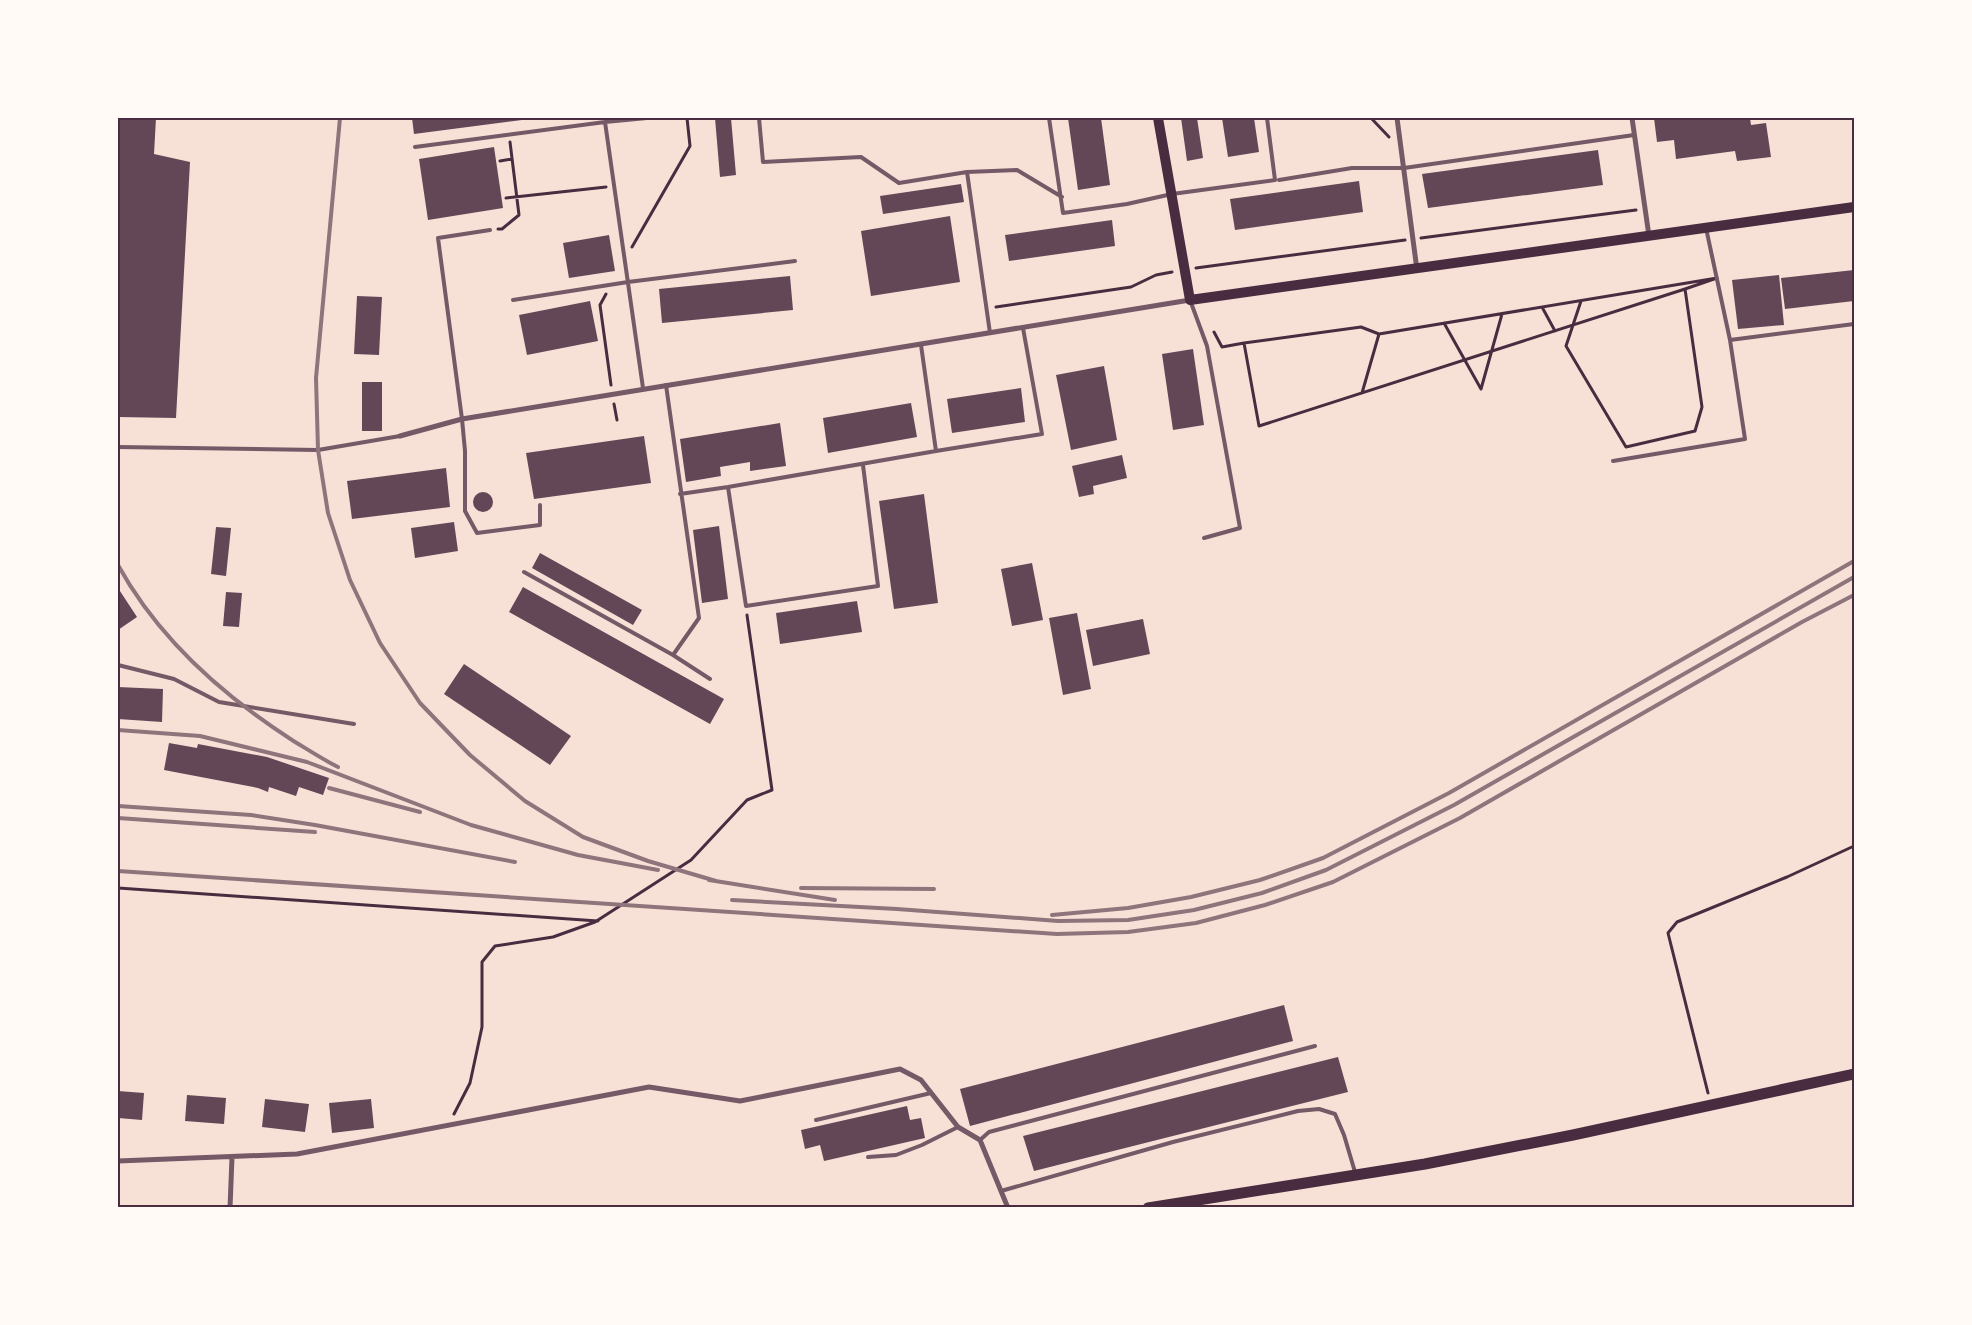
<svg xmlns="http://www.w3.org/2000/svg" width="1972" height="1325" font-family="Raleway,sans-serif">
<style>
.building{fill:#644757}
.lines{fill:none;stroke-linecap:round;stroke-linejoin:round}
.path{stroke:#4a2c40;stroke-width:3}
.service{stroke:#755966;stroke-width:4}
.minor{stroke:#755966;stroke-width:5}
.secondary{stroke:#4a2c40;stroke-width:10}
.primary{stroke:#4a2c40;stroke-width:11}
.rail{stroke:#8f747c;stroke-width:4}
.neatline{fill:none;stroke:#4a2c40;stroke-width:2}
</style>
<rect width="100%" height="100%" fill="#f7e1d7"/>
<!-- building -->
<path class="building" d="M118,118H156L154,154L190,162L176,418L118,417Z
M412,118H530V119L414,134Z
M715,118H731L736,175L720,177Z
M1068,118H1101L1110,185L1078,190Z
M1181,118H1197L1203,158L1187,161Z
M1222,118H1254L1259,152L1228,157Z
M1654,118H1750L1751,125L1766,123L1771,157L1737,161L1735,151L1676,159L1674,140L1657,142Z
M494,147L503,208L428,220L419,159Z
M1598,150L1603,185L1428,208L1422,174Z
M1359,181L1363,212L1235,230L1230,199Z
M961,184L964,202L883,214L880,196Z
M950,216L960,282L871,296L861,231Z
M1112,220L1115,246L1009,261L1005,235Z
M609,235L615,271L569,278L563,243Z
M1854,270V301L1785,309L1781,278Z
M1779,275L1784,325L1738,329L1732,280Z
M790,276L793,310L662,323L659,289Z
M357,296L382,297L379,355L354,354Z
M590,301L598,341L527,355L519,315Z
M1193,349L1204,425L1173,430L1162,354Z
M1104,366L1117,440L1071,450L1056,375Z
M362,382H382V431H362Z
M1021,388L1025,422L952,433L947,399Z
M911,403L917,437L828,453L823,418Z
M780,423L786,466L750,471V462L720,467L721,476L686,482L680,439Z
M644,436L651,483L534,499L526,453Z
M1122,455L1127,478L1093,486L1094,494L1079,497L1072,466Z
M446,468L450,507L352,519L347,481Z
M473 502a10 10 0 1 1 20 0a10 10 0 1 1-20 0Z
M924,494L938,603L894,609L879,501Z
M454,522L458,551L415,558L411,528Z
M719,526L728,599L702,603L693,530Z
M216,527L231,528L226,576L211,574Z
M540,553L642,610L633,625L532,568Z
M1032,563L1043,620L1012,626L1001,569Z
M523,587L724,699L710,724L509,612Z
M118,588L137,617L118,630Z
M226,592L242,593L239,627L223,626Z
M857,601L862,632L780,644L776,613Z
M1077,613L1091,689L1063,695L1049,618Z
M1143,619L1150,654L1093,666L1086,630Z
M464,664L571,736L550,765L444,694Z
M118,687L163,689L162,722L118,719Z
M169,743L197,748L198,744L267,757L329,778L323,795L299,787L296,796L269,787L268,792L258,788L164,770Z
M1284,1005L1293,1041L970,1126L960,1089Z
M1338,1057L1348,1092L1034,1171L1023,1136Z
M118,1091L144,1093L142,1120L118,1118Z
M187,1095L226,1098L224,1124L185,1121Z
M265,1099L309,1104L305,1132L262,1127Z
M371,1099L374,1128L332,1133L329,1103Z
M907,1106L910,1120L921,1118L925,1138L824,1161L820,1145L805,1149L801,1130Z"/>
<g class="lines">
<!-- path -->
<path class="path" d="M1371,118L1389,137
M500,161L512,159
M506,198L606,187
M498,229H502L519,215L510,142
M1421,238L1636,210
M632,247L690,146L687,118
M1196,268L1405,240
M1717,278L1685,289L1259,426L1244,343L1361,327L1379,334Z
M606,294L600,305L611,385
M1581,301L1566,346L1626,447L1695,431L1702,407L1685,289
M996,307L1131,287L1156,275L1172,272
M1542,307L1555,331
M1444,323L1481,389L1502,314
M1214,332L1222,347L1244,343
M1362,393L1379,334
M614,404L617,420
M118,888L598,921
M1708,1093L1668,933L1677,922L1787,877L1854,846
M454,1114L470,1083L482,1027V962L495,946L553,937L595,922L691,860L747,800L772,790L747,615"/>
<!-- service -->
<path class="service" d="M759,118L763,162L861,157L899,183L967,172
M1049,118L1063,213L1127,204L1172,194L1275,180L1267,118
M415,147L605,122
M1279,180L1352,168H1404L1634,135
M1706,228L1730,340L1854,324
M490,230L438,238L462,419L465,451V511L477,533L540,525V505
M513,300L628,282L795,261
M1190,300L1207,346L1240,528L1204,538
M990,333L967,172L1017,170L1062,197
M666,385L699,618L673,655
M643,388L605,122L647,118
M118,447L318,450L400,436
M936,451L1042,434L1023,328
M1613,461L1745,439L1730,340
M728,487L746,606L878,586L863,465
M680,494L728,487L936,451L921,345
M524,572L673,655L710,679
M118,665L174,679L219,702L354,724
M816,1120L931,1093
M980,1140L989,1132L1315,1046
M868,1157L896,1155L922,1145L958,1127
M1001,1191L1173,1142L1298,1111L1319,1109L1335,1114L1344,1135L1355,1172"/>
<!-- minor -->
<path class="minor" d="M1397,118L1417,270
M1632,118L1649,236
M400,436L462,419L1190,300
M118,1161L297,1154L649,1087L740,1101L900,1069L921,1080L958,1127L980,1140L1008,1208
M230,1208L232,1157"/>
<!-- secondary -->
<path class="secondary" d="M1158,118L1190,300L1854,207"/>
<!-- primary -->
<path class="primary" d="M1148,1208L1425,1164L1573,1135L1854,1074"/>
<!-- rail -->
<path class="rail" d="M340,118L316,378L318,450L328,513L350,580L380,643L420,703L470,755L525,801L583,837L648,861L716,881
M118,565C158,638 222,695 292,740C307,749 322,759 338,767
M118,730L200,736L307,762L471,825L578,855L658,870
M329,788L420,812
M118,806L251,815L315,825L515,862
M118,818L315,832
M118,871L1057,934L1128,932L1196,923L1265,905L1333,882L1460,818L1802,622L1854,595
M709,880L835,900
M801,888L934,889
M732,900L897,909L1058,921L1128,920L1194,910L1262,893L1326,870L1454,805L1854,577
M1052,915L1128,908L1191,897L1260,880L1323,858L1449,793L1854,561"/>
</g>
<!-- border -->
<rect width="1972" height="1325" fill="none" stroke="#fffaf5" stroke-width="238"/>
<rect x="119" y="119" width="1734" height="1087" class="neatline"/>
</svg>
